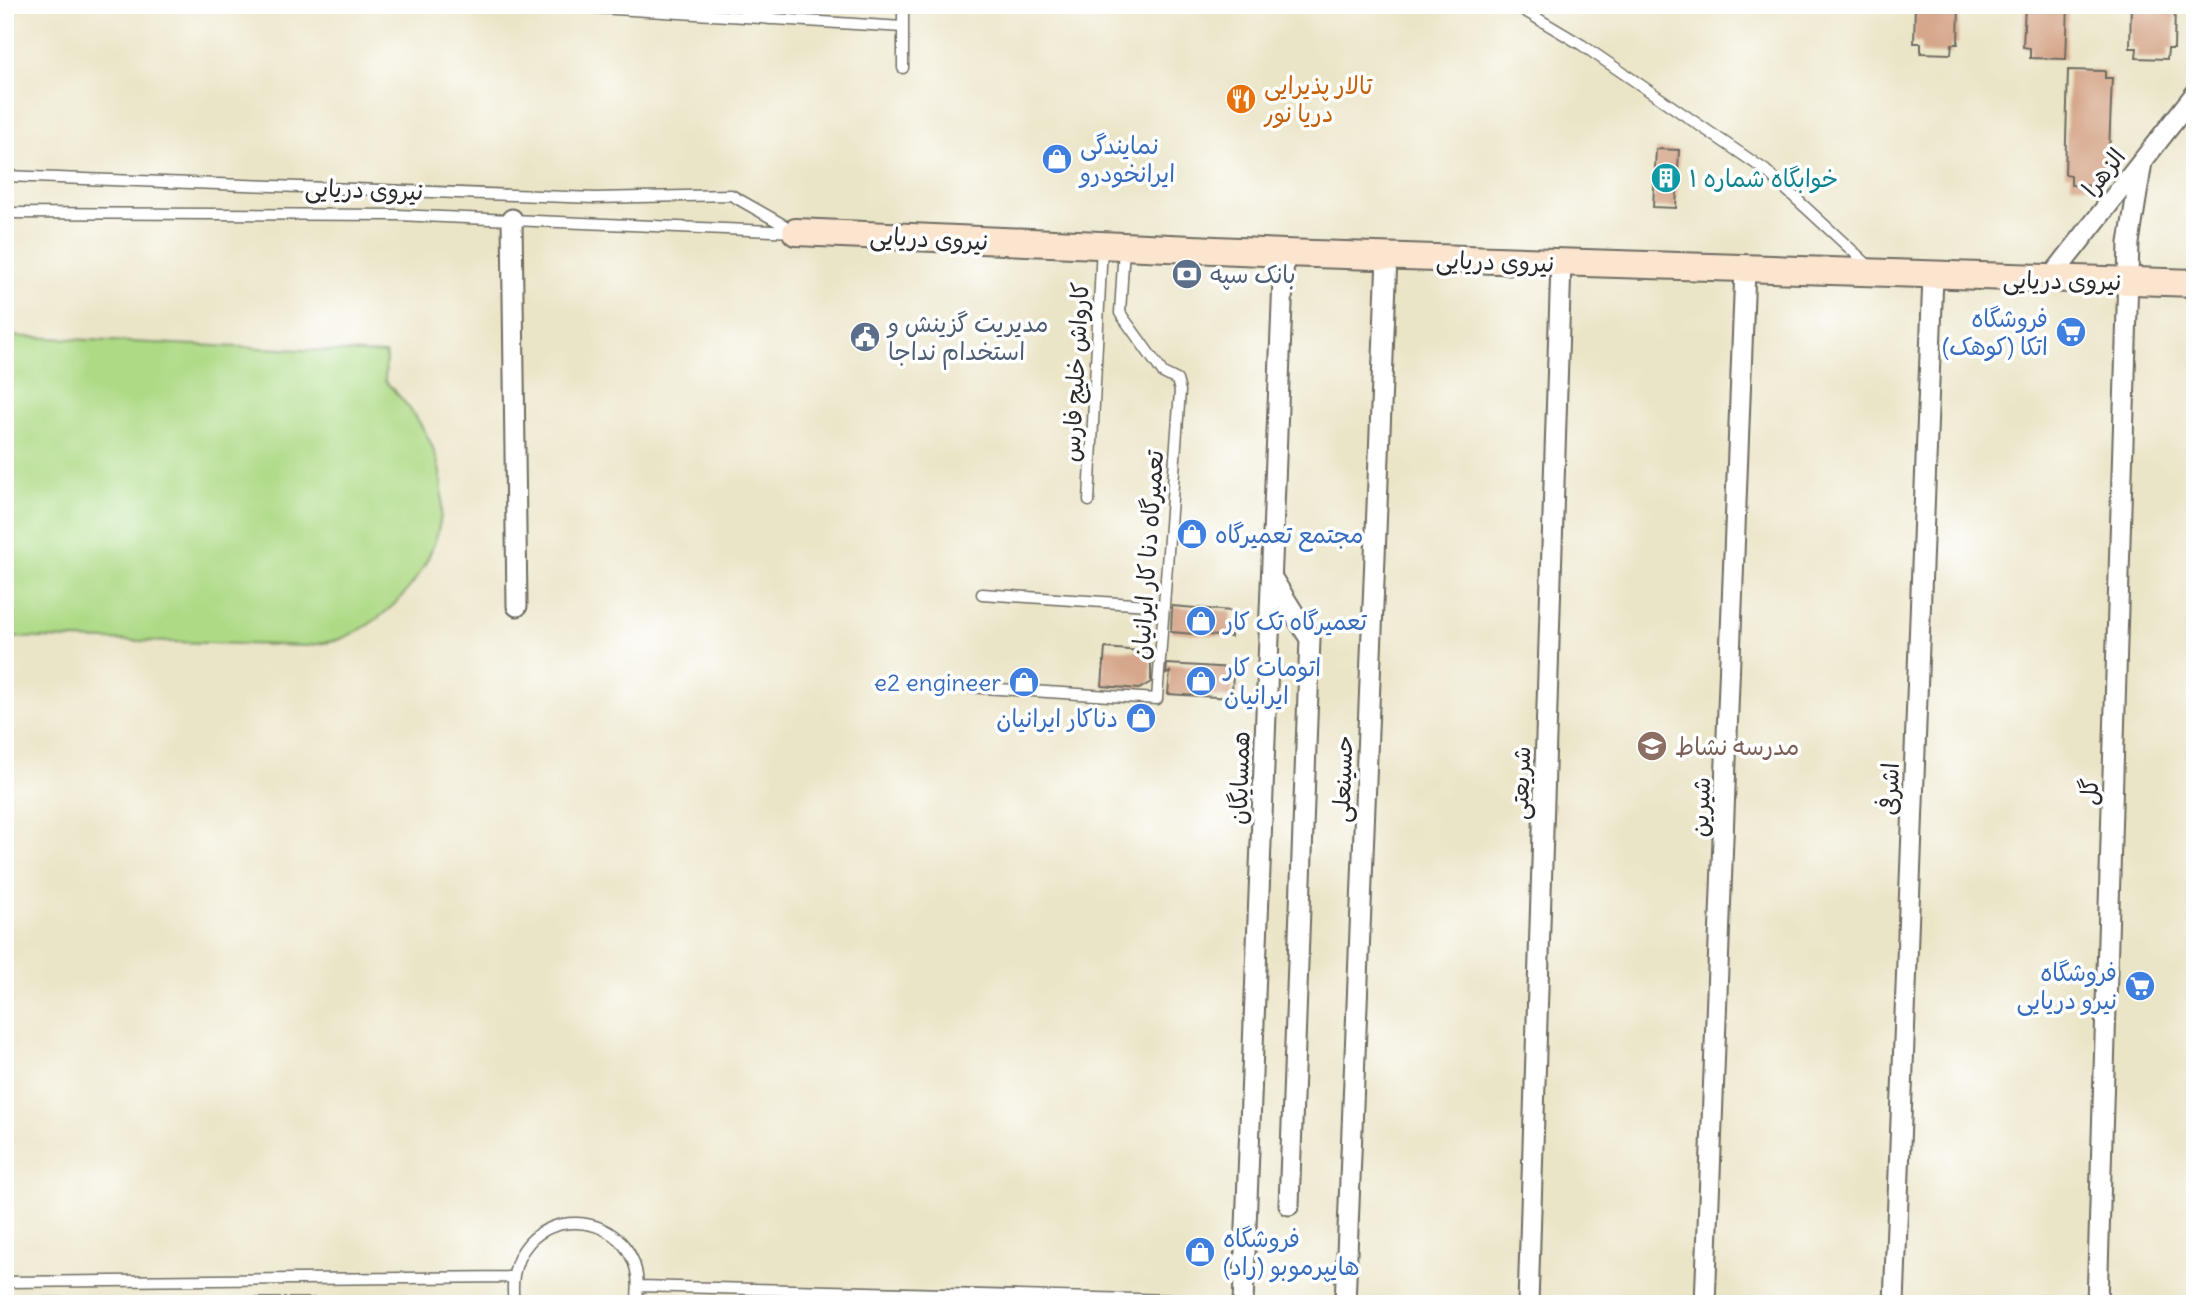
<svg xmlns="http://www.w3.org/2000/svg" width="2200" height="1309" font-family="Delius,'Playpen Sans Arabic',sans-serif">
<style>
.green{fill:#aeda86;stroke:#6c8258;stroke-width:2}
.building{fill:#d6a78b}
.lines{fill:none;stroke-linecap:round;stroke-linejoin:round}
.lane-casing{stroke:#6e6c62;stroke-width:13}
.street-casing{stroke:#6e6c62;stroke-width:23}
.secondary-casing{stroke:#6e6c62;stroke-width:30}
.lane{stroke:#fff;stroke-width:10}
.street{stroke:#fff;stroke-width:19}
.secondary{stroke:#fce5cf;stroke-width:26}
.labels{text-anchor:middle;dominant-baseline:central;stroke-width:7;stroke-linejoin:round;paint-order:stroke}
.food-label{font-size:24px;fill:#c56008;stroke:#fff;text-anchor:start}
.shop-label{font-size:24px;fill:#366cbe;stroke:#fff;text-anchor:start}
.street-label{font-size:24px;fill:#2b2b2b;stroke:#fff}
.culture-label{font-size:24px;fill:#0d838f;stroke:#fff;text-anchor:start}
.service-label{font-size:24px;fill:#4e5e75;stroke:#fff;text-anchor:start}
.education-label{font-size:24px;fill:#785e54;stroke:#fff;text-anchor:start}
</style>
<rect width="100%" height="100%" fill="#fff"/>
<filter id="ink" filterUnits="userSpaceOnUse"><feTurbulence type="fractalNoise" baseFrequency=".0143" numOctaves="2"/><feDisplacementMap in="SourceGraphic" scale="14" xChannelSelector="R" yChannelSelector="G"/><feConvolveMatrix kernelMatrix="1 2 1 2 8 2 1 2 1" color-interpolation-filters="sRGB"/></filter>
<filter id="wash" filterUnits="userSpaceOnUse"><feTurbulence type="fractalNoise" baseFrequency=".00686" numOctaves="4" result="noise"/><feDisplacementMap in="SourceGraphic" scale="28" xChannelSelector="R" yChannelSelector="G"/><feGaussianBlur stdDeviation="1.57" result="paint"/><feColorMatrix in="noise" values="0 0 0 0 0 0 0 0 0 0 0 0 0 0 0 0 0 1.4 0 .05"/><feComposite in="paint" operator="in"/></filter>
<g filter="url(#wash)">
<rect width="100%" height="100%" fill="#ebe5c8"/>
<!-- green -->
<path class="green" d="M5,336L386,354L385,381C404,400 421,420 432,446C464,524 417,607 343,638C332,643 318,643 307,646L5,637Z"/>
<g id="blocks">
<!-- building -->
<path class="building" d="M1915,5H1959L1958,44H1952L1951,54L1921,53V43H1914Z
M2025,5H2068L2066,59L2030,58V48L2023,47Z
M2131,5H2175L2174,49H2168L2167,59L2136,58L2137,48H2130Z
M2068,70L2105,71V78H2112L2108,176H2102V186L2071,185V175L2065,174Z
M1656,149L1679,150L1676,208L1653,207Z
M1172,606L1231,611V637L1171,632Z
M1105,648L1151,652V682L1139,689L1102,686Z
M1167,664L1233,668L1232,698L1168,694L1170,672L1166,674Z"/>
</g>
</g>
<g filter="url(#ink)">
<use href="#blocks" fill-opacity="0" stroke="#6e6c62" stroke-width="2"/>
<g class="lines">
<!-- lane casing -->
<g class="lane-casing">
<path id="lane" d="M551,5L903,27
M768,5L769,19
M903,5V68
M1515,5L1582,45L1765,170L1870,267
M5,176L595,198L731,195L796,232L397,215L5,213
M1089,501L1102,246
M982,594L1164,606
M968,687L1157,699L1180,391L1177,380L1163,373L1120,313L1124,247
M5,1282L512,1277
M639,1286L1174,1300L1217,1304
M5,1303L514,1304C499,1193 655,1199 636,1304"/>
</g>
<!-- street casing -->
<g class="street-casing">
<path id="street" d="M512,219L517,606
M2049,280L2195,94
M1272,578L1310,639L1289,1205
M1243,1304L1284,253
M1345,1304L1387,257
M1528,1304L1561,263
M1705,1304L1745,270
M1894,1304L1933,276
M2097,1304L2129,243L2142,162"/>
</g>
<!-- secondary casing -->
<g class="secondary-casing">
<path id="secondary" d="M796,232L1284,253L2195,283"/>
</g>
<!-- lane -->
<use href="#lane" class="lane"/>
<!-- street -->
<use href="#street" class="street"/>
<!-- secondary -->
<use href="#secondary" class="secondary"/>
</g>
</g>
<!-- icons -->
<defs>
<g id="restaurant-disc" transform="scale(1.575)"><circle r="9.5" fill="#e8710a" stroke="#fff"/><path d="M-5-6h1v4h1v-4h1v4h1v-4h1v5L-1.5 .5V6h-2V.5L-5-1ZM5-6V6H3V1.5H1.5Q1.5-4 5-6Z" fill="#fff"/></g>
<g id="shop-disc" transform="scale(1.575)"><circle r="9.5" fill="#3f7fe0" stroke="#fff"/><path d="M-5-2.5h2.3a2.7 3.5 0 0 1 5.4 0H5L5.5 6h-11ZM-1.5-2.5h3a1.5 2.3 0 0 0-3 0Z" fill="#fff"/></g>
<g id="building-disc" transform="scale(1.575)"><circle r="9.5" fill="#0f9aa8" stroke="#fff"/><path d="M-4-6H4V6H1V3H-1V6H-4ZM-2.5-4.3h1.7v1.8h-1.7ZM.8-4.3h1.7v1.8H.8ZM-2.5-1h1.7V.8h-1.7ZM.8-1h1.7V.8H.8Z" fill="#fff"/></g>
<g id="bank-disc" transform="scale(1.575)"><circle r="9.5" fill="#5c6f8a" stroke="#fff"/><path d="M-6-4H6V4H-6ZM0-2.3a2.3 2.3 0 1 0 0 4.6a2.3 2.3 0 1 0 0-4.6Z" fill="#fff"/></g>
<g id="supermarket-disc" transform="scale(1.575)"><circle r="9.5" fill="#3f7fe0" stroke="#fff"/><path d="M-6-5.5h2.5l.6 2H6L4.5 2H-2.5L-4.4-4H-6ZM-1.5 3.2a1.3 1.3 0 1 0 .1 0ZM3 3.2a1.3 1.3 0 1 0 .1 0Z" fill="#fff"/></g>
<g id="civic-disc" transform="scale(1.575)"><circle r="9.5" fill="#5c6f8a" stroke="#fff"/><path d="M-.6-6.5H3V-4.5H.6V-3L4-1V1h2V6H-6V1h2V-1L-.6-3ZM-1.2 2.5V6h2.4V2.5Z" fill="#fff"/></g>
<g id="school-disc" transform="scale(1.575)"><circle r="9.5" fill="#8d6e63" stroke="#fff"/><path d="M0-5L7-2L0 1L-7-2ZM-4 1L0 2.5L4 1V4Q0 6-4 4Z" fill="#fff"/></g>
</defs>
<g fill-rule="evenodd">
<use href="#restaurant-disc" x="1241" y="99"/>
<use href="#shop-disc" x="1057" y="159"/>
<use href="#building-disc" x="1666" y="178"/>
<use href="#bank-disc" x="1187" y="274"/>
<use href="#supermarket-disc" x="2071" y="332"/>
<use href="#civic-disc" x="865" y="337"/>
<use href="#shop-disc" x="1192" y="534"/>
<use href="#shop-disc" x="1201" y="621"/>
<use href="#shop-disc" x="1201" y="681"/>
<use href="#shop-disc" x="1024" y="682"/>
<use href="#shop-disc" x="1141" y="718"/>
<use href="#school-disc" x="1652" y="746"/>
<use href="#supermarket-disc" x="2140" y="986"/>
<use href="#shop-disc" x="1200" y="1252"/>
</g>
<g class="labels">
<!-- food labels -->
<g class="food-label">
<text x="1264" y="85">تالار پذیرایی<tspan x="1264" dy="28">دریا نور</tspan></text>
</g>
<!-- shop labels -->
<g class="shop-label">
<text x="1080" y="145">نمایندگی<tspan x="1080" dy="28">ایرانخودرو</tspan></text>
<text x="2048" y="318" text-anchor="end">فروشگاه<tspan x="2048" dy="28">اتکا (کوهک)</tspan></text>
<text x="1215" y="534">مجتمع تعمیرگاه</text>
<text x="1224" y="621">تعمیرگاه تک کار</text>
<text x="1224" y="667">اتومات کار<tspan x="1224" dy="28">ایرانیان</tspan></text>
<text x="1001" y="682" text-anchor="end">e2 engineer</text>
<text x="1118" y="718" text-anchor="end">دناکار ایرانیان</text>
<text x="2117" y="972" text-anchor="end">فروشگاه<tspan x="2117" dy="28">نیرو دریایی</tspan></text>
<text x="1223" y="1238">فروشگاه<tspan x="1223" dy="28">هایپرموبو (راد)</tspan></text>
</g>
<!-- street labels -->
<g class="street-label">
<text transform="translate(2103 172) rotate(-52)">الزهرا</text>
<text transform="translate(364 189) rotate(2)">نیروی دریایی</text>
<text transform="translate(929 238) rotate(3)">نیروی دریایی</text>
<text transform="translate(1495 261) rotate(2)">نیروی دریایی</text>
<text transform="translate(2062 280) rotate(1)">نیروی دریایی</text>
<text transform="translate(1075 372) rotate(-87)">کارواش خلیج فارس</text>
<text transform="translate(1147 555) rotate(-86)">تعمیرگاه دنا کار ایرانیان</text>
<text transform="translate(1239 778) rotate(-88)">همسایگان</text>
<text transform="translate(1342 779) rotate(-88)">حسینعلی</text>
<text transform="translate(1520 783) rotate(-88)">شریعتی</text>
<text transform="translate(1889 789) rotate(-88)">اشرفی</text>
<text transform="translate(2089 792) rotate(-88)">گل</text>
<text transform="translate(1700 807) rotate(-88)">شیرین</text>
</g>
<!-- culture labels -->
<g class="culture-label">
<text x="1689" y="178">خوابگاه شماره ۱</text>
</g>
<!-- service labels -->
<g class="service-label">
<text x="1210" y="274">بانک سپه</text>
<text x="888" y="323">مدیریت گزینش و<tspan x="888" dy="28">استخدام نداجا</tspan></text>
</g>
<!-- education labels -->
<g class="education-label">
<text x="1675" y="746">مدرسه نشاط</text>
</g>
</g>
<!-- margin -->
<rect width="2200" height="1309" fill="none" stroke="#fff" stroke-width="28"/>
</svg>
